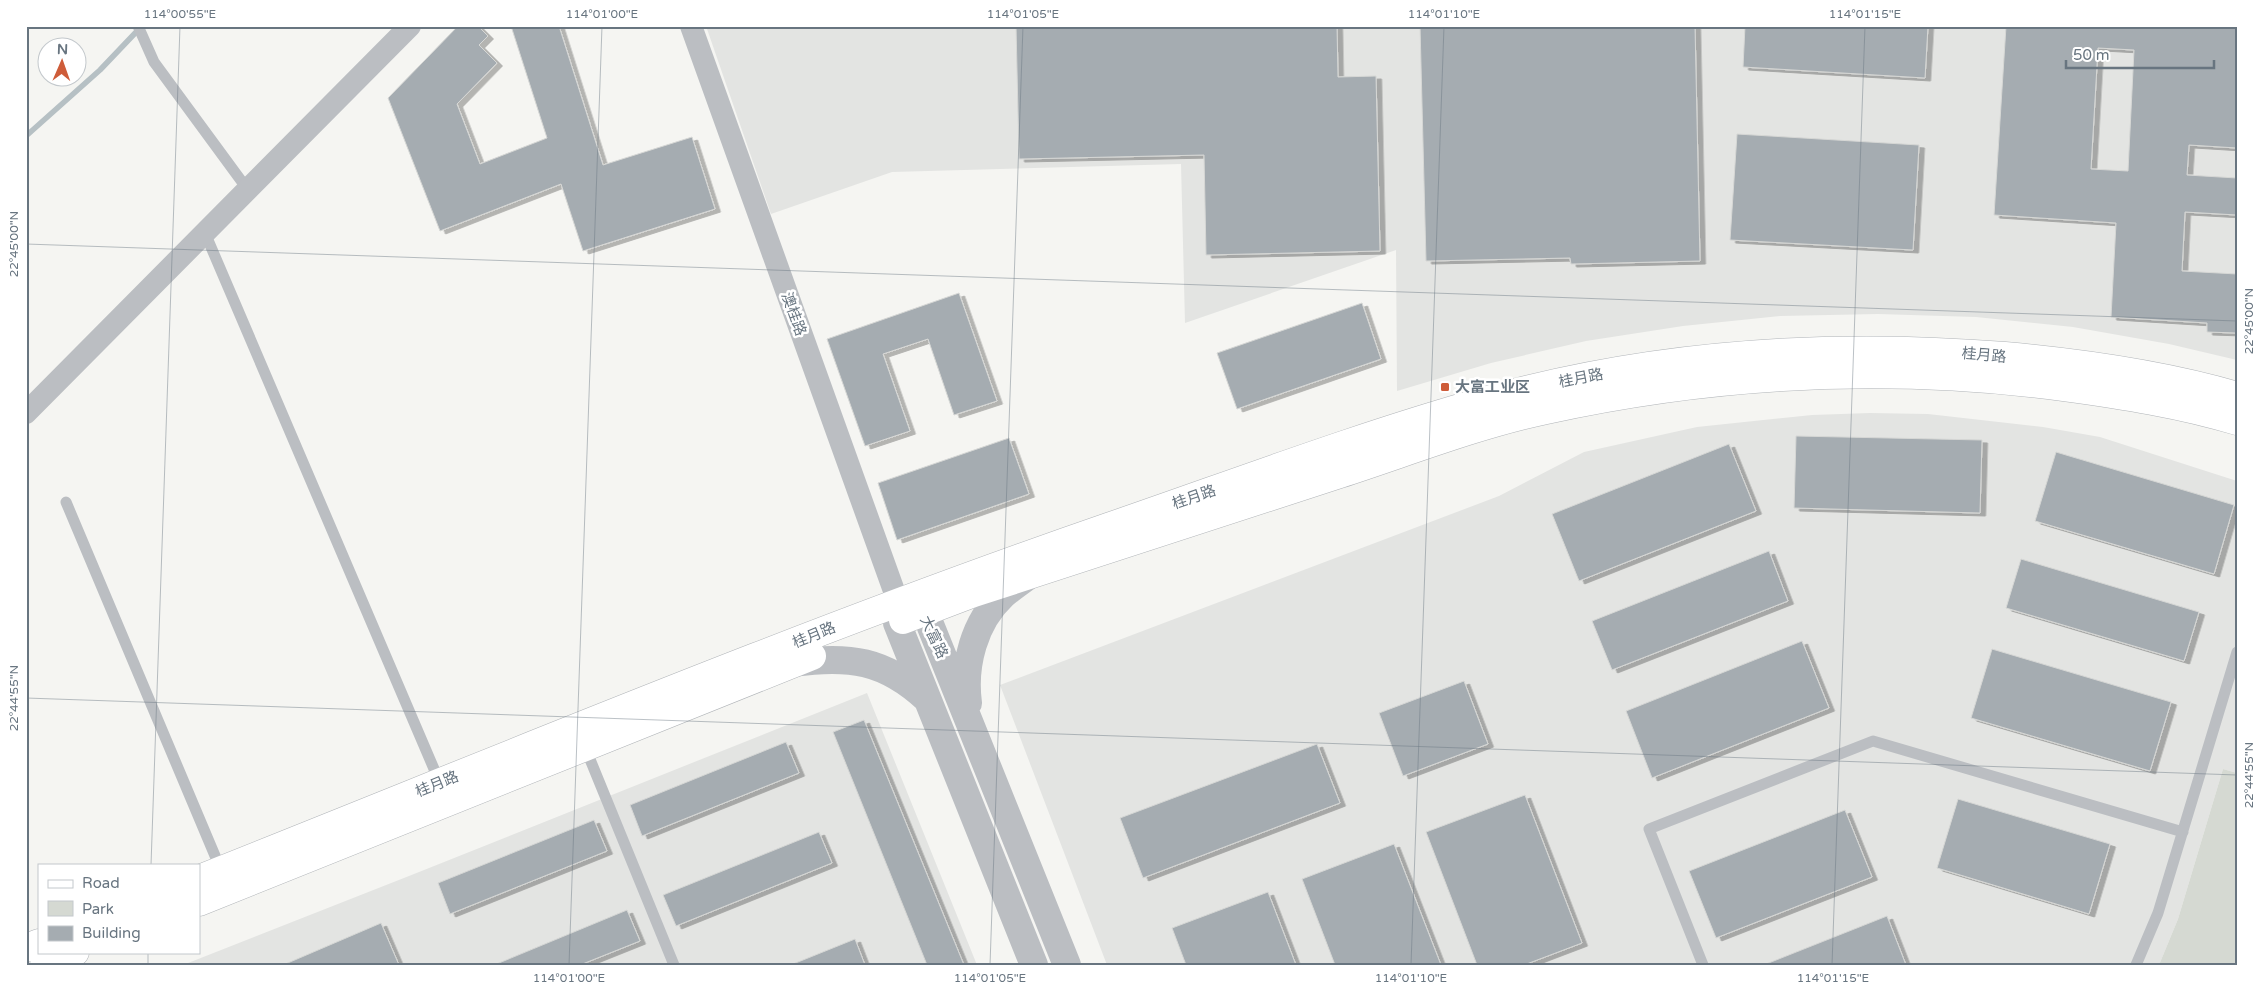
<svg xmlns="http://www.w3.org/2000/svg" width="2263" height="991" font-family="'Varela Round','Noto Sans SC',sans-serif">
<style>
.built{fill:#e3e4e2}
.green{fill:#d5d9d2}
.lines{fill:none;stroke-linecap:round;stroke-linejoin:round}
.stream{stroke:#b6c0c4;stroke-width:5.5}
.building{fill:#a5acb1;stroke:#d6d7d5;fill-rule:evenodd;filter:url(#shadow)}
.secondary-casing{stroke:#b0b4b8;stroke-width:29}
.service{stroke:#bbbec2;stroke-width:11}
.minor{stroke:#bbbec2;stroke-width:22}
.tertiary{stroke:#bbbec2;stroke-width:28}
.secondary{stroke:#fff;stroke-width:28}
.ticks{fill:none;stroke:#687580;stroke-width:1;stroke-opacity:0.45}
.poi-dot{fill:#ce5c39;stroke:#fff;stroke-width:2}
.labels{text-anchor:middle;dominant-baseline:central;stroke-width:5;stroke-linejoin:round;paint-order:stroke}
.street-label{font-size:15px;fill:#687580;stroke:#fff}
.poi-label{font-size:15px;font-weight:bold;fill:#687580;stroke:#fff;text-anchor:start}
.neatline{fill:none;stroke:#687580;stroke-width:2}
.ticks-label{font-size:12px;text-anchor:middle;fill:#687580}
</style>
<defs>
<filter id="shadow"><feDropShadow dx="5.5" dy="3" stdDeviation="0" flood-color="#0004"/></filter>
</defs>
<rect width="100%" height="100%" fill="#f5f5f2"/>
<!-- built -->
<path class="built" d="M706,26H2237V360L2169,344L2073,327L1976,317L1878,314L1780,316L1683,326L1586,341L1491,363L1397,391L1396,250L1185,323L1181,164L892,172L771,214Z
M1870,413L1928,414L2043,427L2100,437L2237,481V773L2223,769L2178,919L2159,965H1107L1000,685L1499,496L1584,452L1697,427L1812,415Z
M867,693L977,965H183L409,876Z"/>
<!-- green -->
<path class="green" d="M2223,769L2237,773V965H2159L2178,919Z"/>
<g class="lines">
<!-- stream -->
<path class="stream" d="M26,136L100,70L139,29"/>
</g>
<!-- building -->
<path class="building" d="M458,26H478L488,36L479,45L497,63L457,104L480,164L547,138L511,26H559L603,165L692,137L715,209L583,251L561,184L440,231L388,98Z
M1016,26H1337L1338,77L1376,76L1380,251L1206,255L1204,155L1019,159Z
M1420,26H1695L1700,261L1571,264L1570,258L1426,261Z
M1745,26H1928L1925,78L1743,67Z
M2006,26H2237V148L2189,145L2187,175L2237,178V215L2185,212L2182,271L2237,274V333L2207,332V323L2111,317L2116,223L1994,215ZM2098,48L2134,50L2128,171L2091,169Z
M1737,134L1919,145L1913,250L1730,240Z
M959,293L997,401L954,415L928,339L883,354L910,431L865,446L827,339Z
M1362,303L1381,359L1237,409L1217,353Z
M1796,436L1982,440L1980,513L1794,508Z
M1009,438L1029,494L897,540L878,483Z
M1729,444L1756,511L1579,581L1552,514Z
M2056,452L2234,505L2214,574L2035,521Z
M1769,551L1788,601L1612,670L1592,621Z
M2021,559L2199,612L2184,661L2006,608Z
M1802,641L1829,708L1652,778L1626,711Z
M1992,649L2171,702L2150,771L1971,718Z
M1464,681L1488,744L1403,776L1379,713Z
M864,720L964,965H927L833,732Z
M786,742L799,773L642,836L630,805Z
M1317,744L1340,803L1143,878L1120,818Z
M1525,795L1582,943L1524,965H1477L1426,832Z
M1958,799L2110,844L2089,914L1937,868Z
M1845,810L1872,877L1716,938L1689,871Z
M594,820L607,851L450,914L438,883Z
M819,832L832,863L676,926L663,895Z
M1394,844L1441,965H1335L1302,879Z
M1268,892L1296,965H1186L1172,928Z
M627,910L640,941L580,965H494Z
M1887,916L1906,965H1766V964Z
M381,923L399,965H283Z
M855,939L865,965H794L793,964Z"/>
<g class="lines">
<!-- secondary casing -->
<g class="secondary-casing">
<path id="secondary" d="M903,620L974,593C1096,554 1218,514 1340,474C1408,452 1476,425 1546,410C1719,372 1888,364 2064,387C2122,395 2181,404 2237,421
M199,879C501,759 801,633 1108,527C1233,484 1357,437 1484,401C1654,353 1829,342 2005,356C2082,363 2162,374 2237,396
M199,902L812,656
M26,948L39,943
M44,965L75,952"/>
</g>
<!-- service -->
<path class="service" d="M138,26L154,62L248,190
M205,233L440,783
M66,502L221,870
M585,747L674,965
M1703,965L1649,829L1873,741L2183,832
M2136,965L2158,913L2237,652"/>
<!-- minor -->
<path class="minor" d="M691,26L898,602
M26,413L410,26"/>
<!-- tertiary -->
<path class="tertiary" d="M793,663C849,655 885,660 927,699
M968,703C963,665 974,622 1003,595C1011,588 1020,582 1028,576
M1034,965L897,623L898,602L925,612L1067,965"/>
<!-- secondary -->
<use href="#secondary" class="secondary"/>
</g>
<!-- ticks -->
<path class="ticks" d="M26,244L2237,321M26,698L2237,775M151,865L180,26M148,965V952M569,965L602,26M990,965L1023,26M1411,965L1444,26M1832,965L1865,26"/>
<!-- markers -->
<rect class="poi-dot" x="1440" y="382" width="10" height="10" rx="2.5"/>
<g class="labels">
<!-- street labels -->
<g class="street-label">
<text transform="translate(794 314) rotate(70)">澳桂路</text>
<text transform="translate(1984 355) rotate(5)">桂月路</text>
<text transform="translate(1581 378) rotate(-11)">桂月路</text>
<text transform="translate(1194 497) rotate(-19)">桂月路</text>
<text transform="translate(814 635) rotate(-22)">桂月路</text>
<text transform="translate(934 637) rotate(65)">大富路</text>
<text transform="translate(437 784) rotate(-22)">桂月路</text>
</g>
<!-- poi labels -->
<g class="poi-label">
<text x="1455" y="387">大富工业区</text>
</g>
</g>
<!-- border -->
<rect width="2263" height="991" fill="none" stroke="#ffffff" stroke-width="55"/>
<!-- legend -->
<rect x="38" y="864" width="162" height="90" fill="#ffffff" stroke="#c3c8cc"/>
<rect x="48" y="880" width="25" height="8" fill="#ffffff" stroke="#c3c8cc"/>
<text x="82" y="888" font-size="15" fill="#687580">Road</text>
<rect x="48" y="901" width="25" height="15" fill="#d5d9d2" stroke="#c3c8cc"/>
<text x="82" y="914" font-size="15" fill="#687580">Park</text>
<rect x="48" y="926" width="25" height="15" fill="#a5acb1" stroke="#c3c8cc"/>
<text x="82" y="938" font-size="15" fill="#687580">Building</text>
<!-- north arrow -->
<g transform="translate(62 62) rotate(2)"><circle r="24" fill="#ffffff" stroke="#c3c8cc"/>
<path d="M0-4L9 19L0 12L-9 19Z" fill="#ce5c39"/>
<text y="-8" font-size="14" font-weight="bold" text-anchor="middle" fill="#687580">N</text>
</g>
<!-- scale -->
<path d="M2066 60v8h148v-8" fill="none" stroke="#687580" stroke-width="2.5"/>
<text x="2073" y="60" font-size="15" fill="#687580" stroke="#ffffff" stroke-width="4" paint-order="stroke">50 m</text>
<rect x="28" y="28" width="2208" height="936" class="neatline"/>
<g class="ticks-label">
<text x="180" y="18">114°00'55"E</text>
<text x="602" y="18">114°01'00"E</text>
<text x="1023" y="18">114°01'05"E</text>
<text x="1444" y="18">114°01'10"E</text>
<text x="1865" y="18">114°01'15"E</text>
<text transform="translate(14 244) rotate(-90)" y="4">22°45'00"N</text>
<text transform="translate(2249 321) rotate(-90)" y="4">22°45'00"N</text>
<text transform="translate(14 698) rotate(-90)" y="4">22°44'55"N</text>
<text transform="translate(2249 775) rotate(-90)" y="4">22°44'55"N</text>
<text x="569" y="982">114°01'00"E</text>
<text x="990" y="982">114°01'05"E</text>
<text x="1411" y="982">114°01'10"E</text>
<text x="1833" y="982">114°01'15"E</text>
</g>
</svg>
